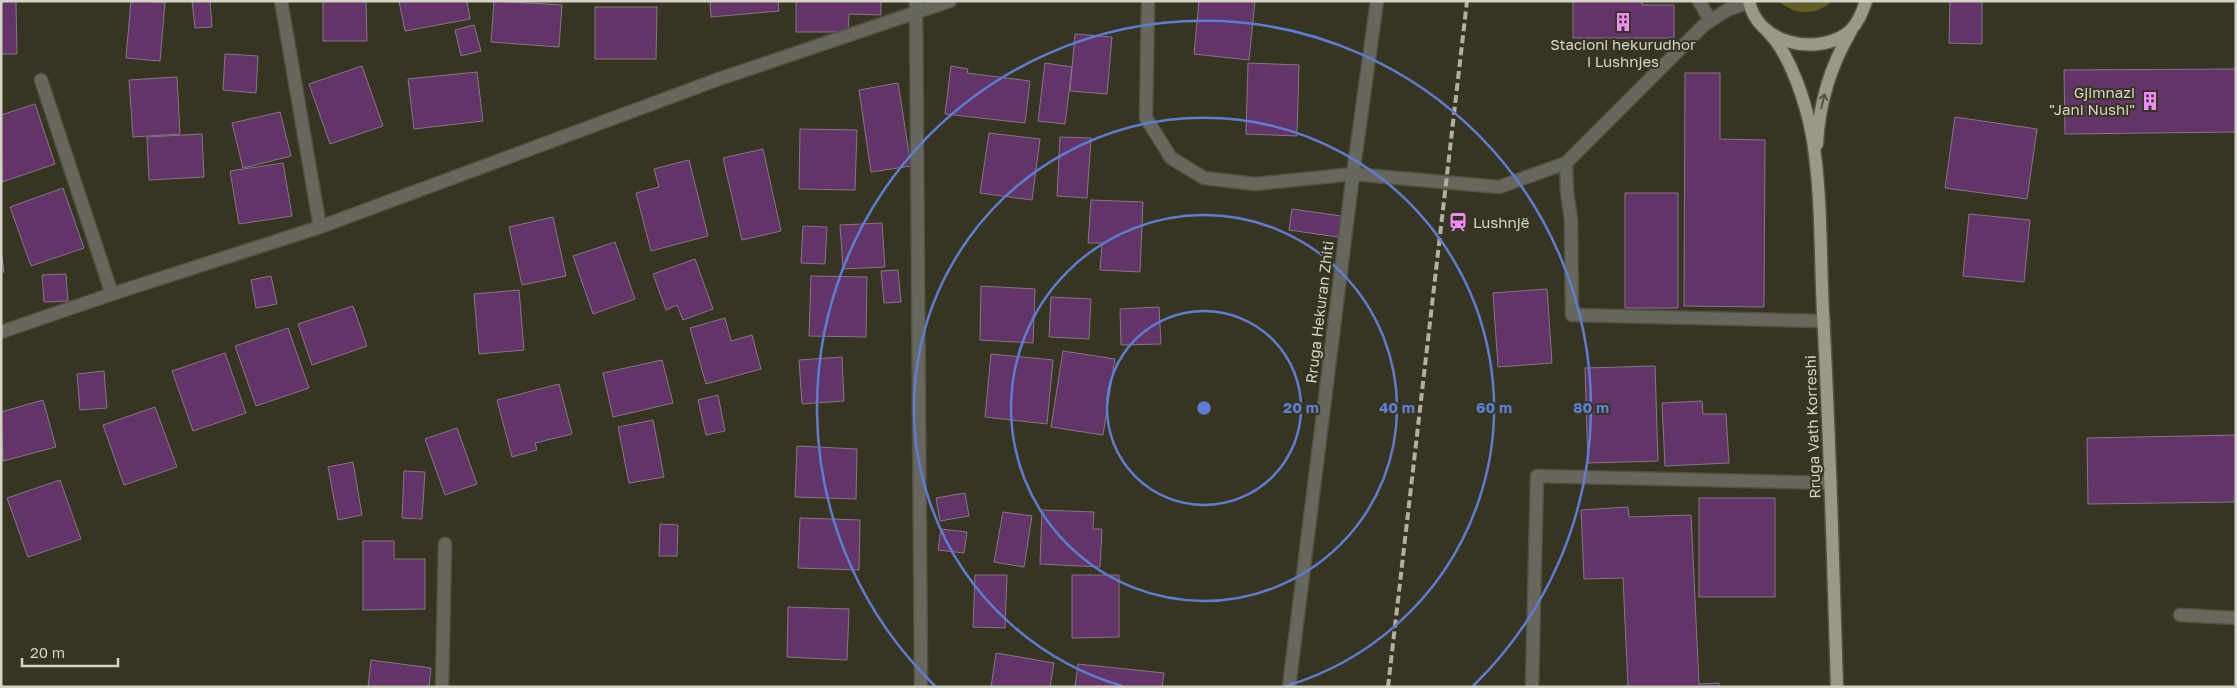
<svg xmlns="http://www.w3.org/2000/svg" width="2237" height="688" font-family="'Golos Text',sans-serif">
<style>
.green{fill:#625d23}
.building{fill:#623467;stroke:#867688}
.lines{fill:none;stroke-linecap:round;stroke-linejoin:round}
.minor-casing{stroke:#53513f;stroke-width:15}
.major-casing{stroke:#53513f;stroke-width:15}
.minor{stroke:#68675e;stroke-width:12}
.major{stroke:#9b9986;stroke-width:12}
.rail{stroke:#b1b0a2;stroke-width:4;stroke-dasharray:8 4;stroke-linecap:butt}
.oneway{stroke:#55533f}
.ring{fill:none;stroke:#5d7dd2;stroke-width:2.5}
.labels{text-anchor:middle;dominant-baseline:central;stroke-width:4;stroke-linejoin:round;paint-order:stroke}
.poi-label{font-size:15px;fill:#d4d3c7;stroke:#373521}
.street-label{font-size:15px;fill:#d4d3c7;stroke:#373521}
.centre{fill:#5d7dd2;stroke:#373521;stroke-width:2.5}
.ring-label{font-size:15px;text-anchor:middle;font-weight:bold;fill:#5d7dd2;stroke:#373521;stroke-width:4;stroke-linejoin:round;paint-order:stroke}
</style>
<rect width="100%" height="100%" fill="#373521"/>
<!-- green -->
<path class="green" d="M1779,1H1832C1816,16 1795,16 1779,1Z"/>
<!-- building -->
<path class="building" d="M1,1H16L17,54H1Z
M131,1L165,2L160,61L126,58Z
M192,1H210L212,27L195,28Z
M323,1H366L367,41H323Z
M399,1H467L470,19L405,31Z
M494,1L562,5L559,47L491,42Z
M710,1H778L779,11L711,17Z
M796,1H881V15L849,14L848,32H796Z
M1199,1H1255L1249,60L1194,54Z
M1573,1H1642V5H1674V38H1573Z
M1950,1H1982V44L1949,43Z
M595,7H657L656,59H595Z
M474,25L481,51L461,56L455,30Z
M1075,34L1112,37L1107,94L1070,91Z
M225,54L258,56L256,93L223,90Z
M1045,63L1072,67L1065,124L1038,121Z
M1248,63L1299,65L1297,136L1246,134Z
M362,66L383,126L330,144L309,84Z
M951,66L968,69L967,73L1030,81L1025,123L945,114Z
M2236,69V132L2065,134L2064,70Z
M477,72L483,121L414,129L408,79Z
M1685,73H1720V139L1765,140L1764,307L1684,306Z
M177,77L180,134L133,137L129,80Z
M898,83L911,166L871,172L859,90Z
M35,104L55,164L2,182L1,115Z
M280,112L291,156L243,168L232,123Z
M1955,117L2037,129L2027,199L1945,188Z
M800,129L857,130L855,190L799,189Z
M989,133L1040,139L1032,200L980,193Z
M202,134L204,177L149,180L147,137Z
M1060,137L1091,138L1087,198L1057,196Z
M763,149L781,231L742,240L723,158Z
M689,160L708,236L651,251L636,193L659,187L654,169Z
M283,163L292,216L239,224L230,171Z
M63,188L84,248L31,266L10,207Z
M1625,193H1678V308H1625Z
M1091,200L1143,202L1140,272L1100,270L1102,243H1088Z
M1292,209L1341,216L1338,237L1289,230Z
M1969,214L2030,220L2024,282L1963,276Z
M553,217L566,276L522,285L509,227Z
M882,223L885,267L843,269L840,225Z
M803,226L827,227L825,264L801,263Z
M615,242L635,299L593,314L573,256Z
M1,249L4,272H1Z
M695,259L713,309L683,320L677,305L666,310L653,274Z
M898,270L901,302L884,303L881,271Z
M66,274L68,301L44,302L42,275Z
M271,276L277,304L256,308L251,280Z
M811,276L867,277L866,337L809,336Z
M981,286L1035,289L1033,343L980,340Z
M1547,289L1552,363L1498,367L1493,293Z
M519,290L524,350L479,354L474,294Z
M1051,297L1091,299L1089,339L1049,337Z
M353,306L367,346L312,365L298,324Z
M1159,307L1161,344L1121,345L1120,309Z
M725,318L731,341L752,335L761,369L706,384L690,328Z
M288,328L309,388L256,406L235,346Z
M1063,351L1115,359L1103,435L1051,427Z
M225,353L246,413L193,431L172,371Z
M991,354L1053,360L1047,424L985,417Z
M842,357L844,401L802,404L799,360Z
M662,360L673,403L613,417L603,373Z
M1655,366L1658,461L1588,463L1585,368Z
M104,371L107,408L80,410L77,374Z
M559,384L572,434L535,443L537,450L512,457L497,400Z
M718,395L725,431L706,435L698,400Z
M43,400L56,447L3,461L1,412Z
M1702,401L1703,414H1726L1729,463L1665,466L1662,403Z
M155,407L177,467L124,485L103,425Z
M653,420L664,477L629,483L618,427Z
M457,428L477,484L445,495L425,439Z
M2236,435V502L2088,504L2087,438Z
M797,446L857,449L856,499L795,497Z
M353,462L362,515L338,520L328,467Z
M404,471L425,472L422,519L402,518Z
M60,480L81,539L28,557L7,498Z
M965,493L969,516L940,521L936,498Z
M1699,498H1775V597H1699Z
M1628,507L1629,517L1691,515L1699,684L1719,683V687H1628L1623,578L1584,579L1581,510Z
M1042,510L1094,512L1093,529H1102L1100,567L1040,564Z
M1003,512L1032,516L1024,567L994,562Z
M800,518L860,520L859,570L798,568Z
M660,524L678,525L677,556H659Z
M941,529L967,532L964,553L938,550Z
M363,541H394V559H425V609L363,610Z
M975,575H1007L1005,628L973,627Z
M1072,575H1119V637L1072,638Z
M788,607L849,609L847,660L787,657Z
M996,653L1054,663L1050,687H991Z
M371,660L431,668L429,687H368Z
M1078,664L1164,673L1162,687H1075Z"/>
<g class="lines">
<!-- minor casing -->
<g class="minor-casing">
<path id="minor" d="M281,1L320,227
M916,1L921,687
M1148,1L1146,118L1171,158L1204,178L1255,184L1353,174L1499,187L1566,163
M1699,1L1710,20
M1749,2L1727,10L1704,25L1566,163L1567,192L1571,220L1572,315L1824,321
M41,80L112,294
M1,332L112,294L320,227L719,79L950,1
M2180,615L2236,618
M442,687L445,544
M1289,687L1353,174L1377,1
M1532,687L1537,476L1831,483"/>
</g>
<!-- major casing -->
<g class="major-casing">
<path id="major" d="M1749,1C1757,43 1814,56 1846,34C1857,26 1862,13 1866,1
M1768,32C1791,55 1806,104 1812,135C1822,193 1820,254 1823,313C1830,437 1833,562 1837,687
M1817,144C1819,104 1831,65 1851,31"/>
</g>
<!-- minor -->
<use href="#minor" class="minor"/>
<!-- major -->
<use href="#major" class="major"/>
<!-- rail -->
<path class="rail" d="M1388,687L1467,1"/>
</g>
<!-- one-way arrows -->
<defs><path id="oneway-shaft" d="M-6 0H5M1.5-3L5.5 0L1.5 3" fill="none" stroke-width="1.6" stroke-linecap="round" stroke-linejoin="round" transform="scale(1.25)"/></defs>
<use class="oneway" href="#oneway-shaft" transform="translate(1823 101) rotate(-77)"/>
<!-- distance rings -->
<g class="ring">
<circle cx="1204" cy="408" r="97"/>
<circle cx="1204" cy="408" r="193"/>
<path d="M1122 686A290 290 0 1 1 1286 686"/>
<path d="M935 686A387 387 0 1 1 1473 686"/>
</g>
<!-- icons -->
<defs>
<g id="building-bare" transform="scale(1.5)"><path d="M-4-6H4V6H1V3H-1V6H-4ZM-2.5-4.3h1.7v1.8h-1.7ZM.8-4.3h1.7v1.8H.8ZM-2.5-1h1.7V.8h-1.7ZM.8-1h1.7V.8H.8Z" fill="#ee8cf9" stroke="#373521" stroke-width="2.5" paint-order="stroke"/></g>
<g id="station-bare" transform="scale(1.5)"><path d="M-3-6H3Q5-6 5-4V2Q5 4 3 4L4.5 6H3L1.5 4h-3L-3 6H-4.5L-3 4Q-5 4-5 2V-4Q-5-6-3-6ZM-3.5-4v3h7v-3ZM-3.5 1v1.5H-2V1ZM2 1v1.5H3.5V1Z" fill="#ee8cf9" stroke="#373521" stroke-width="2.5" paint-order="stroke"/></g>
</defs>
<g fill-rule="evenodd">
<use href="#building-bare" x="1623" y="22"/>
<use href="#building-bare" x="2150" y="101"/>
<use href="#station-bare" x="1458" y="222"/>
</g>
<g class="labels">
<!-- poi labels -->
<g class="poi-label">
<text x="1623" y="44">Stacioni hekurudhor<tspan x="1623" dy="17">i Lushnjes</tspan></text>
<text x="2135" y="92" text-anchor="end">Gjimnazi<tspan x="2135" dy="17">"Jani Nushi"</tspan></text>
<text x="1473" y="222" text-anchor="start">Lushnjë</text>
</g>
<!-- street labels -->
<g class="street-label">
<text transform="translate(1319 312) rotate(-83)">Rruga Hekuran Zhiti</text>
<text transform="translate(1812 427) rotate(-92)">Rruga Vath Korreshi</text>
</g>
</g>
<circle cx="1204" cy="408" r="8" class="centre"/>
<g class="ring-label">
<text x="1301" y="413">20 m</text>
<text x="1397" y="413">40 m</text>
<text x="1494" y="413">60 m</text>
<text x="1591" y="413">80 m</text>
</g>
<!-- border -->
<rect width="2237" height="688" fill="none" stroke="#d4d3c7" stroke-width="5"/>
<!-- scale -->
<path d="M22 658v8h96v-8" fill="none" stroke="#d4d3c7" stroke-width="2.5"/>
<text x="30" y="658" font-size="15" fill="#d4d3c7" stroke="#373521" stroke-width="4" paint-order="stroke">20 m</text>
</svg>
